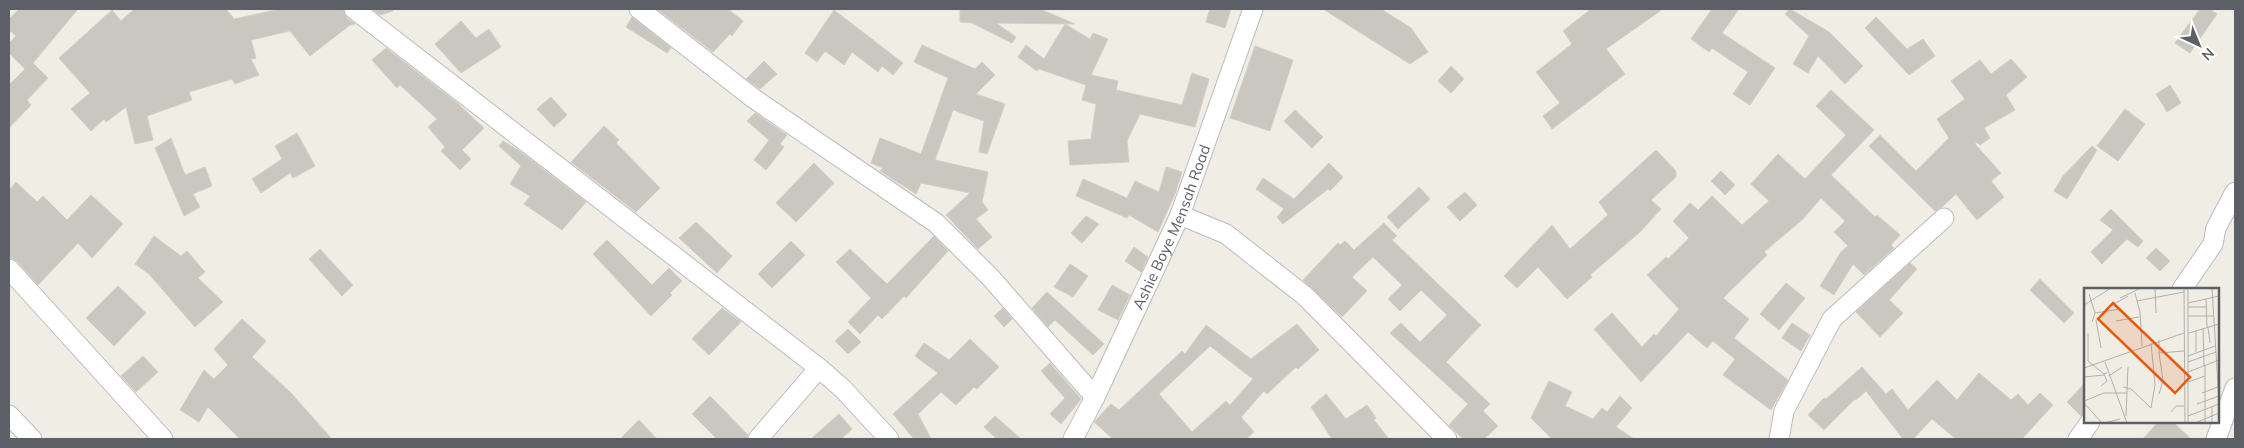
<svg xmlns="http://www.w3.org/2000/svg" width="2244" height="448" font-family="Mulish,sans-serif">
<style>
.building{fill:#cac7c1;stroke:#d3d0c2;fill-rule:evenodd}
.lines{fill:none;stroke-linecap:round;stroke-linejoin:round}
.street-casing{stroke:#b9bbc0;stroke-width:21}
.street{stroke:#fff;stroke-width:19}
.labels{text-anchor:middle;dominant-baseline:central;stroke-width:4;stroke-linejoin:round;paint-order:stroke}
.street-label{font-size:15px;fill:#5c5f65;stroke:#fff}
.inset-road{fill:none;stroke:#b0b0ad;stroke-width:1}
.view{fill:#e8590c;fill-opacity:0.15;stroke:#e8590c;stroke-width:2.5}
.inset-edge{fill:none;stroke:#5c5f65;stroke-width:2.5}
</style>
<rect width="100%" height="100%" fill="#efede4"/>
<!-- building -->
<path class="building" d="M19,9H78L33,63L48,78L27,100L31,105L9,128V85L25,69L9,53V43L16,36L9,30V19Z
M134,9H226L234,19L280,9H343L347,18L355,24L350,25L310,56L290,31L251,40L256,58L251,59L259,75L235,84L232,79L189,92L192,100L147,116L153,140L135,144L126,107L106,122L104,119L91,131L71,109L90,93L59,58L112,10L121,21Z
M372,9H393V11L380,15Z
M657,9H728L743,21L732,36L730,34L713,52Z
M960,9H1040L1075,24L996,23L1016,37L1012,43L972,23L960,22Z
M1210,9H1231L1225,28L1206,22Z
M1323,9H1381L1411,28L1428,52L1410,64Z
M1591,9H1663L1606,49L1625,74L1552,129L1543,116L1560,103L1536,72L1572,44L1563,31Z
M1712,9H1739L1722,33L1775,68L1750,105L1733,94L1748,72L1712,48L1709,52L1691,39Z
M1790,9L1829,32L1863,66L1845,84L1818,56L1808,73L1793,64L1809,36L1785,14Z
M2200,9H2210L2217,14L2190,53L2175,43Z
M834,10L903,63L893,75L882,66L878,72L852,52L844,65L825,51L817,62L805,53Z
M632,17L671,48L667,53L626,27Z
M1876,17L1907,49L1923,39L1935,56L1909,75L1865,28Z
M461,21L476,38L489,29L501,47L461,73L435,44Z
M1065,24L1090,39L1093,33L1108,39L1091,75L1118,81L1116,90L1182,105L1192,73L1209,79L1195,127L1140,114L1127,141L1129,162L1070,165L1068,141L1091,139L1096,104L1082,100L1086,85L1039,69L1037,71L1018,57L1026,45L1044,59Z
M922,45L975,69L982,62L995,75L976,94L1005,104L987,154L979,152L984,121L953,110L935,160L988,172L982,202L988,210L976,219L992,237L978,249L946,215L970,193L921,183L916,194L880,171L883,168L871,163L880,138L921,154L948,78L914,62Z
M1255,46L1293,60L1270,131L1230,118Z
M386,48L456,102L484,128L462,150L471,159L460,170L441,151L445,147L428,127L437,119L400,85L397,88L372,60Z
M2011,59L2027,77L2006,95L2015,110L1984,128L1990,138L1980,145L1976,142L1975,144L2001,173L1991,181L2004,197L1977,220L1956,194L1942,207L1935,211L1869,146L1880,135L1916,171L1949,138L1937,119L1965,99L1951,81L1980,60L1991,74Z
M764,61L777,74L760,89L746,79Z
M1451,66L1464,79L1451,93L1438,81Z
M2170,85L2181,103L2167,112L2156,94Z
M1831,90L1874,130L1831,175L1875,217L1877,215L1900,235L1891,245L1894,248L1864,275L1853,264L1834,295L1820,286L1841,252L1848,246L1834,232L1845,221L1821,198L1803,219L1764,252L1767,255L1723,298L1749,319L1734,338L1788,380L1771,410L1723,375L1735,359L1713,341L1707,348L1688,332L1641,382L1594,329L1612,313L1642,347L1654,334L1656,336L1679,309L1647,275L1666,257L1668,259L1689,238L1673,221L1690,203L1698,210L1712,196L1742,225L1769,201L1751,184L1778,154L1805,179L1846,135L1816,106Z
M551,97L567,115L554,127L537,109Z
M2125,109L2145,124L2118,161L2097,146Z
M1295,110L1323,137L1312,148L1284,121Z
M755,113L787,135L780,144L784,147L766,170L754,160L769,140L747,121Z
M604,126L619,140L616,143L660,188L636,212L571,162Z
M297,133L315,166L293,178L290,173L261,193L252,179L282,159L275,146Z
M171,138L185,175L205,167L212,186L193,194L200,207L184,216L155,148Z
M503,141L518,150L586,202L562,230L524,204L530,196L510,184L521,166L499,146Z
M2092,146L2097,150L2067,199L2054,191L2063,176Z
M1656,150L1676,171V177L1651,200L1661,209L1640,232L1590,275L1592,277L1567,299L1538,267L1517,288L1504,276L1552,225L1570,249L1608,215L1599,202Z
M814,163L834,183L796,222L776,203Z
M1329,163L1343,177L1330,191L1328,189L1283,224L1277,217L1284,209L1256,189L1263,178L1294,199Z
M1166,167L1182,172L1175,194L1158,232L1129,215L1127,218L1076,196L1083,179L1127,198L1135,181L1159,192Z
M1721,171L1735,185L1725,195L1711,181Z
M16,182L37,202L43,196L67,220L91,195L123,224L92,258L78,243L38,285L17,261L9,257V190Z
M1419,187L1430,199L1398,229L1387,217Z
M1465,192L1477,205L1460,221L1447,207Z
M2111,209L2143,241L2138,247L2127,239L2102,264L2091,252L2113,230L2100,220Z
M1086,216L1099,224L1082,243L1071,233Z
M696,222L732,256L717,273L679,238Z
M1384,223L1397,236L1392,240L1481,325L1446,362L1490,404L1483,411L1498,426L1484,439H1463L1449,425L1468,404L1390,333L1401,323L1420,342L1447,315L1421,290L1400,311L1388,299L1402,285L1373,257L1352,277L1367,291L1342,317L1303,280L1338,243L1340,245L1345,241L1354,250Z
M154,236L181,256L187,251L205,272L198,278L223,302L195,327L149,274L135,264Z
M934,236L948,251L906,298L904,296L882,319L878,315L860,334L848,322L871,298L836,262L850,249L887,284Z
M607,240L652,285L669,268L682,281L670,293L672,295L651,316L593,254Z
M791,241L805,255L772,288L758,274Z
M1134,247L1148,257L1141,272L1125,261Z
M2156,248L2170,261L2160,271L2146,258Z
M320,249L353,285L342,296L309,259Z
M1910,263L1917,269L1889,300L1903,313L1880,337L1856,312Z
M1070,264L1088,276L1073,297L1054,287Z
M2040,279L2074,313L2064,323L2030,290Z
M1786,283L1805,298L1779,330L1760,314Z
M1112,285L1130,295L1118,320L1098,310Z
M118,286L146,313L114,346L86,318Z
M1047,292L1104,344L1093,355L1055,320L1048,327L1032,308Z
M722,308L741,322L709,355L692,339Z
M1003,308L1012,319L1004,327L994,316Z
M242,319L266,341L252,357L290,392L332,439H240L208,407L199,422L180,410L204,370L214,379L228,365L214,349Z
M1792,323L1810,335L1801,351L1782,338Z
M1297,324L1319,350L1298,369L1296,367L1267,394L1264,391L1241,417L1254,432L1246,439H1113L1094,422L1111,404L1119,410L1182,351L1185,354L1206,325L1251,359ZM1210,346L1253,379L1230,405L1226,401L1192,432L1159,394Z
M848,329L861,342L848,354L835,341Z
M970,339L999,367L977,389L974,387L956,405L941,392L918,414L931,439H914L893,414L938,373L915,356L924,343L949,360Z
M143,356L158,372L136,392L121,376Z
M1050,363L1081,399L1061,424L1050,414L1065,398L1041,371Z
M1862,367L1886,394L1892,389L1908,410L1937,380L1957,400L1979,373L2011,400L2018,394L2028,405L2040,393L2053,405L2022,439H1956L1932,419L1913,439H1903L1866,391L1856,400L1855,399L1824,430L1808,415L1824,398L1826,399Z
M1549,381L1572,392L1565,406L1593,419L1602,408L1607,412L1620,396L1632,408L1616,427L1634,439H1552L1531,418Z
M2085,383V412L2081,416L2067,402Z
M1326,394L1346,419L1367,405L1376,418L1374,420L1389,439H1332L1311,407Z
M710,396L748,435L747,439H717L692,414Z
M839,414L852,429L841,439H811Z
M995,416L1021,439H997L984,427Z
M639,420L657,439H620Z
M2158,422H2173L2191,439H2143Z"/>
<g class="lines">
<!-- street casing -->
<g class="street-casing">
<g id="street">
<path d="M354,9L819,368"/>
<path d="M639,9L753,98L936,223L991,278L1095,397"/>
<path d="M1180,215L1226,234L1305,296L1447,439"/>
<path d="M9,269L163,439"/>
<path d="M2182,289L2213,244L2216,228L2235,192"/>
<path d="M9,415L32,439"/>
<path d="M758,439L819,368L843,389L889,439"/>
<path id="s1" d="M1073,439L1095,397L1180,215L1253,9"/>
<path d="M1779,439L1784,411L1832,319L1944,218"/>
<path d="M2078,439L2090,422"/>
<path d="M2216,439L2235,388"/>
</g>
</g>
<!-- street -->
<use href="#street" class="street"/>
</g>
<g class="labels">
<!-- street labels -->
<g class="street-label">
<text stroke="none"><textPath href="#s1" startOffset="234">Ashie Boye Mensah Road</textPath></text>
</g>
</g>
<!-- overview -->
<g transform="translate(2084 288)">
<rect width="135" height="135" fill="#efede4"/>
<path class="inset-road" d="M71,0L72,25M100,0L101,135M128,0L135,114M51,5L56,24L58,58M5,6L11,25L8,34M36,10L57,0M122,11L123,39M53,13L100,4M104,15L135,8M0,17L27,0M104,19H123M23,20L44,8M11,25L36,21M104,28H129M12,32L17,60M32,33L55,29M124,39L126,55M119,40L120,78M112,43V64M4,45V73L20,86L23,85M105,45L135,36M75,52V65L100,63M75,65L79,93L75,106M104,68L131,58M21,74L43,135M104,74L132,64M121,77V135M0,80L100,45M104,84L135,72M25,88L38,79M0,89L20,87M104,94L121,88M17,98L23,93L20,86M39,99L47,101L67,120L71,97L67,55M118,105L134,99M0,113L20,105H43M0,115L18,135M113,116L135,108M128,119V135M87,124L92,118H100M42,128L44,79M104,128L135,116M20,135L36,131M104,135V0M111,135L135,125"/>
<path class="view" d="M29,15L106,89L91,105L14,31Z"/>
<rect width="135" height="135" class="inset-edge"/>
</g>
<!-- border -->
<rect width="2244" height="448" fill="none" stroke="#5c5f65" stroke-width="20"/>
<!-- north arrow -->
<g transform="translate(2199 45) rotate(136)" stroke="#ffffff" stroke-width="4" paint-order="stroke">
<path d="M0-4L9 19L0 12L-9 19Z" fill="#5c5f65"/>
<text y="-8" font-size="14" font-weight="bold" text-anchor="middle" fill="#5c5f65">N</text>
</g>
</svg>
